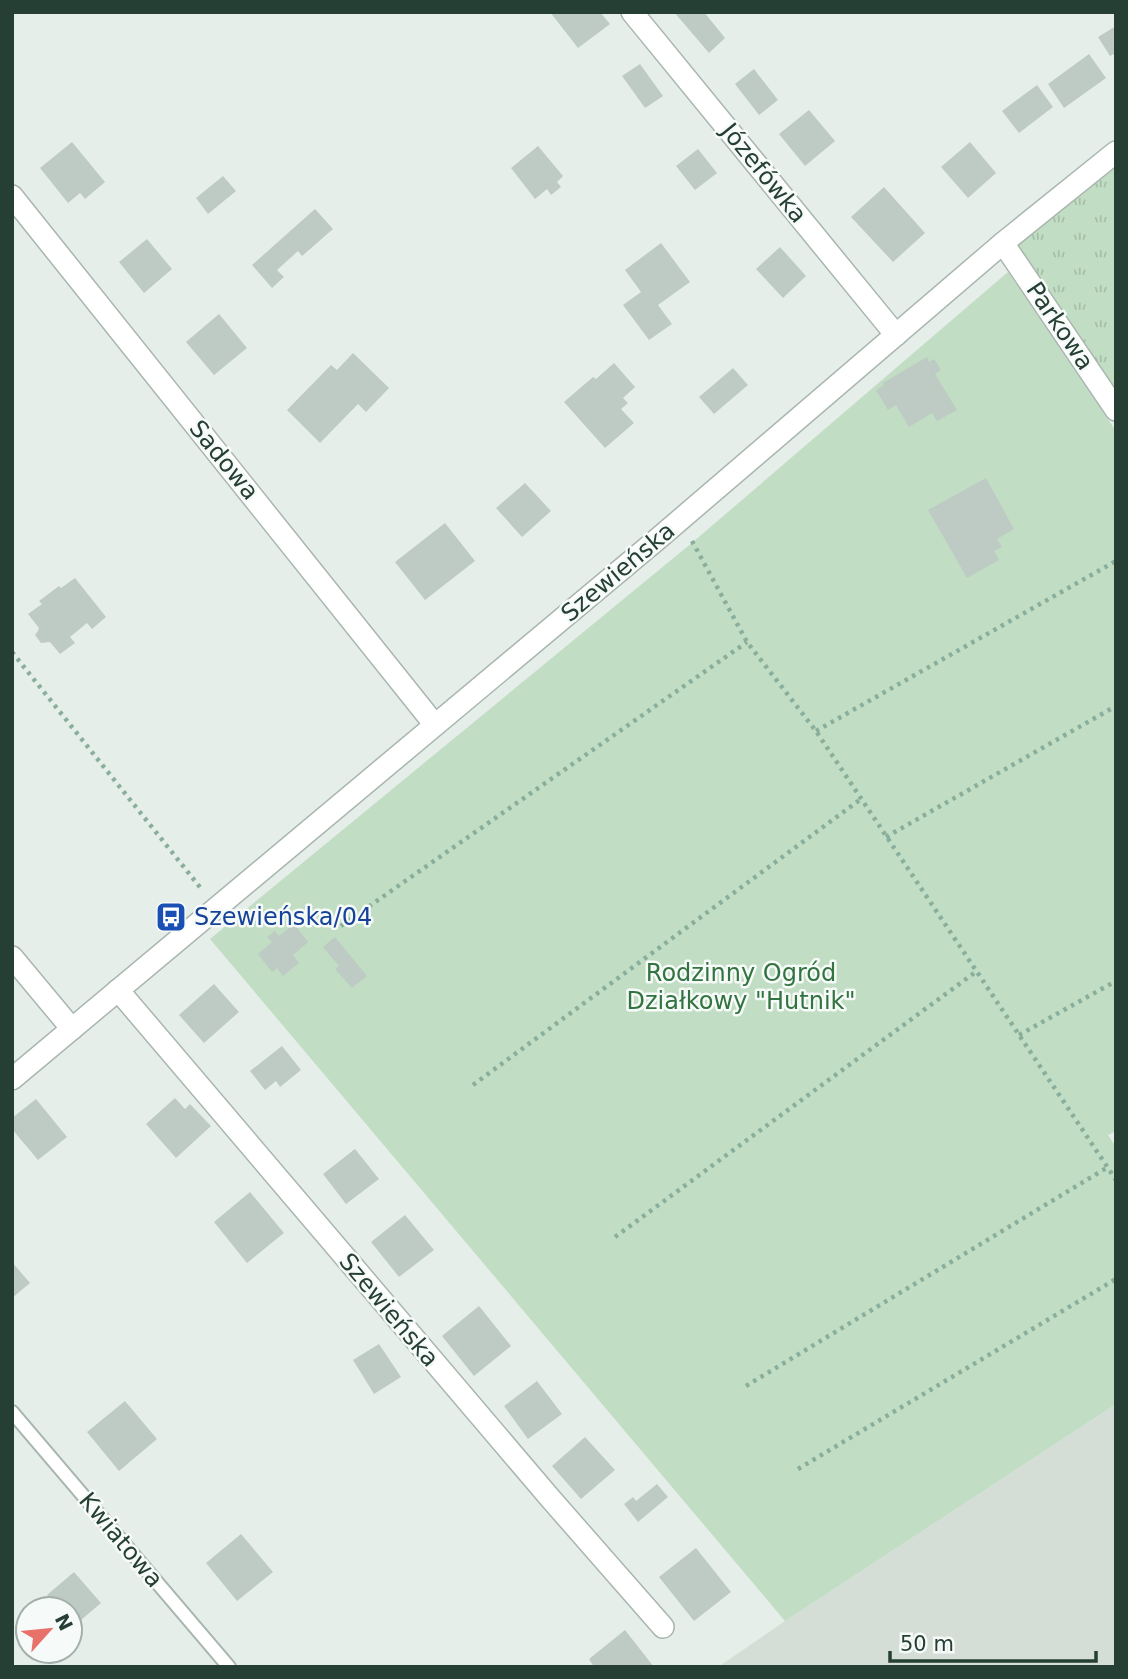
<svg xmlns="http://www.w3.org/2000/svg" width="1128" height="1679" font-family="'DejaVu Sans',sans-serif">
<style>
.built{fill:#d4ded7}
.grass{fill:url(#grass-tufts)}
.garden{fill:#c1ddc3}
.building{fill:#becbc4}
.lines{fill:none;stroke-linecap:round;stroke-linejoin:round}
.service-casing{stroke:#a9b6af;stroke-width:16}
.minor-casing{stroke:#a9b6af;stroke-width:24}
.tertiary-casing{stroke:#a9b6af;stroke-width:24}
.path{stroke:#89af9c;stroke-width:4.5;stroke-dasharray:3.5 5;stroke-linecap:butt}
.service{stroke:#fff;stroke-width:12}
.minor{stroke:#fff;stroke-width:21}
.tertiary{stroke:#fff;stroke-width:21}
.labels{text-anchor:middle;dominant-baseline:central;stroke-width:5;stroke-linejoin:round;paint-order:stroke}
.street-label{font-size:24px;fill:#263f34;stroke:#f6faf8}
.transit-label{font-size:24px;fill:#164399;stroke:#f6faf8;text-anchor:start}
.park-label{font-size:24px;fill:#327340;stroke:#f6faf8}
</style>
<defs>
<pattern id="grass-tufts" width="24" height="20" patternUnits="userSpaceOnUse" patternTransform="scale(1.75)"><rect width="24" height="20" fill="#c1ddc3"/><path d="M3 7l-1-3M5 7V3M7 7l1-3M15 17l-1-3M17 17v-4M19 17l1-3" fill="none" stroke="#a6bfa8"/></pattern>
</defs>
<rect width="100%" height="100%" fill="#e6eee9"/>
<!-- built -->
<path class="built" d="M1116,1404V1667H718L785,1621Z"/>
<!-- grass -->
<path class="grass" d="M1116,152V410L1003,243Z"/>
<!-- garden -->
<path class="garden" d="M1008,272L1116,431V1131L1108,1135L1116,1147V1404L785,1621L210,939L693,542Z"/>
<!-- building -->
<path class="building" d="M550,12H600L610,24L578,48Z
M674,12H704L725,38L709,53Z
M1116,26V53L1110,56L1098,37Z
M1089,54L1106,78L1064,108L1048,84Z
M640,64L663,96L645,108L622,76Z
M754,69L778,100L759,115L735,84Z
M1037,85L1053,107L1019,133L1002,111Z
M809,110L835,141L805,166L779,134Z
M72,142L105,182L85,199L80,193L68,203L40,168Z
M970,142L996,173L968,198L941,167Z
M538,146L563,176L557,182L561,187L551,195L547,189L535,199L511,168Z
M698,149L717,173L695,190L676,166Z
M223,176L236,191L208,214L196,198Z
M884,187L925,233L893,262L851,217Z
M315,209L333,229L302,256L298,251L277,270L284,277L272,288L252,265Z
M147,239L172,269L144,293L119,262Z
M661,243L690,282L658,305L672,324L649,340L623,305L641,292L625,270Z
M780,247L806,276L783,298L756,269Z
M219,314L247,348L214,375L186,342Z
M353,353L389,388L366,412L358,404L320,443L287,410L331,365L337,370Z
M927,357L929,362L934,359L941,370L935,374L957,410L937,421L932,413L909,427L896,405L888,410L876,390L884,385L883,383Z
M614,363L635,387L623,398L628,403L621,409L634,423L605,448L564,402L593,377L596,379Z
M733,368L748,385L714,414L699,397Z
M986,478L1014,529L997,539L1002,547L994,551L999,560L967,578L928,510Z
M525,483L551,511L522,537L496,508Z
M445,523L475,561L425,600L395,562Z
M75,578L106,617L92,629L87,623L70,637L75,643L60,654L50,642L41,643L35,635L38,631L39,628L28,614L42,604L39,601L59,586L61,588Z
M294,924L308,942L293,955L299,963L283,976L277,968L272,972L258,954L272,942L267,937L275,931L279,936Z
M335,937L367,976L352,988L335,969L339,966L323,947Z
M214,984L239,1012L204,1043L179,1015Z
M282,1046L301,1070L280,1087L276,1081L265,1090L250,1071Z
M175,1098L185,1109L190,1104L211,1126L176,1158L146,1124Z
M36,1099L67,1137L38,1160L12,1129V1118Z
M355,1149L379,1179L346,1204L323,1174Z
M250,1192L284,1233L247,1263L214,1222Z
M405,1215L434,1250L399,1277L371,1242Z
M12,1262L30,1283L12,1298Z
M479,1306L511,1346L474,1376L442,1336Z
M379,1344L401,1377L374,1394L353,1360Z
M537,1381L562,1414L528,1439L504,1406Z
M125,1401L157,1439L119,1471L87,1432Z
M585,1437L615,1470L581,1499L552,1466Z
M657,1484L668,1497L638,1522L624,1504L633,1497L636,1501Z
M241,1534L273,1572L237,1601L206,1563Z
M696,1548L731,1592L694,1621L659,1577Z
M74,1572L101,1603L74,1626L70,1622V1609H59L47,1595Z
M625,1630L654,1667H594L589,1659Z"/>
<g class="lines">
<!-- service casing -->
<g class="service-casing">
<path id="service" d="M12,1412L229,1667"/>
</g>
<!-- minor casing -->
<g class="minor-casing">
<path id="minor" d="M632,12L896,335
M12,196L435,725
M1003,243L1116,410
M12,957L72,1029
M118,990L550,1498L663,1627"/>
</g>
<!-- tertiary casing -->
<g class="tertiary-casing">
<path id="tertiary" d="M12,1079L660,537L1003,243L1116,152"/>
</g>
<!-- path -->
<path class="path" d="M692,541L747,642L816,731L1116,1180
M12,652L203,891
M816,731L1116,561
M886,837L1116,706
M341,926L747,642
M1019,1035L1116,981
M473,1085L861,799
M615,1237L977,971
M746,1386L1108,1167
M798,1469L1116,1279"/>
<!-- service -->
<use href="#service" class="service"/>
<!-- minor -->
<use href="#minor" class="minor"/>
<!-- tertiary -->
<use href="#tertiary" class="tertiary"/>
</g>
<!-- icons -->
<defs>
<g id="bus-square" transform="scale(1.575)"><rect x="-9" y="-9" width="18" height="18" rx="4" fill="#1a4fb4" stroke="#f6faf8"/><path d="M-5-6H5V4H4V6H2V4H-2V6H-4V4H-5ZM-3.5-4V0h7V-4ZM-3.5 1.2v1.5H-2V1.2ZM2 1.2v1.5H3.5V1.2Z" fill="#fff"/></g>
</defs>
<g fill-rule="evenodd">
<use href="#bus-square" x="171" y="917"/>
</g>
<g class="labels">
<!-- street labels -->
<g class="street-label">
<text transform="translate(764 173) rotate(51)">Józefówka</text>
<text transform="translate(1060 326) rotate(56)">Parkowa</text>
<text transform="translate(224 460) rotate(51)">Sadowa</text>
<text transform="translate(618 572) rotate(-40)">Szewieńska</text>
<text transform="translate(389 1310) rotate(50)">Szewieńska</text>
<text transform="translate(121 1540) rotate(50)">Kwiatowa</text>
</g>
<!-- transit labels -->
<g class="transit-label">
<text x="194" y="917">Szewieńska/04</text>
</g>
<!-- park labels -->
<g class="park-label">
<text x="741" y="973">Rodzinny Ogród<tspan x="741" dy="28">Działkowy "Hutnik"</tspan></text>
</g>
</g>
<!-- border -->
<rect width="1128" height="1679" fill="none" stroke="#263f34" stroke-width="28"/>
<!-- north arrow -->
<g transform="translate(49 1630) rotate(63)"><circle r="33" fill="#f6faf8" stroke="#a3afaa" stroke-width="2"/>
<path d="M0-5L12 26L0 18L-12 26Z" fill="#e87169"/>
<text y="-10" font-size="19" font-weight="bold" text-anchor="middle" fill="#263f34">N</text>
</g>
<!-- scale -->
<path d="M890 1651v10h206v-10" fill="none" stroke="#263f34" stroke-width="3.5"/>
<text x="900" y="1651" font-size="21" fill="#263f34" stroke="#f6faf8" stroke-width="5" paint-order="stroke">50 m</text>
</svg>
